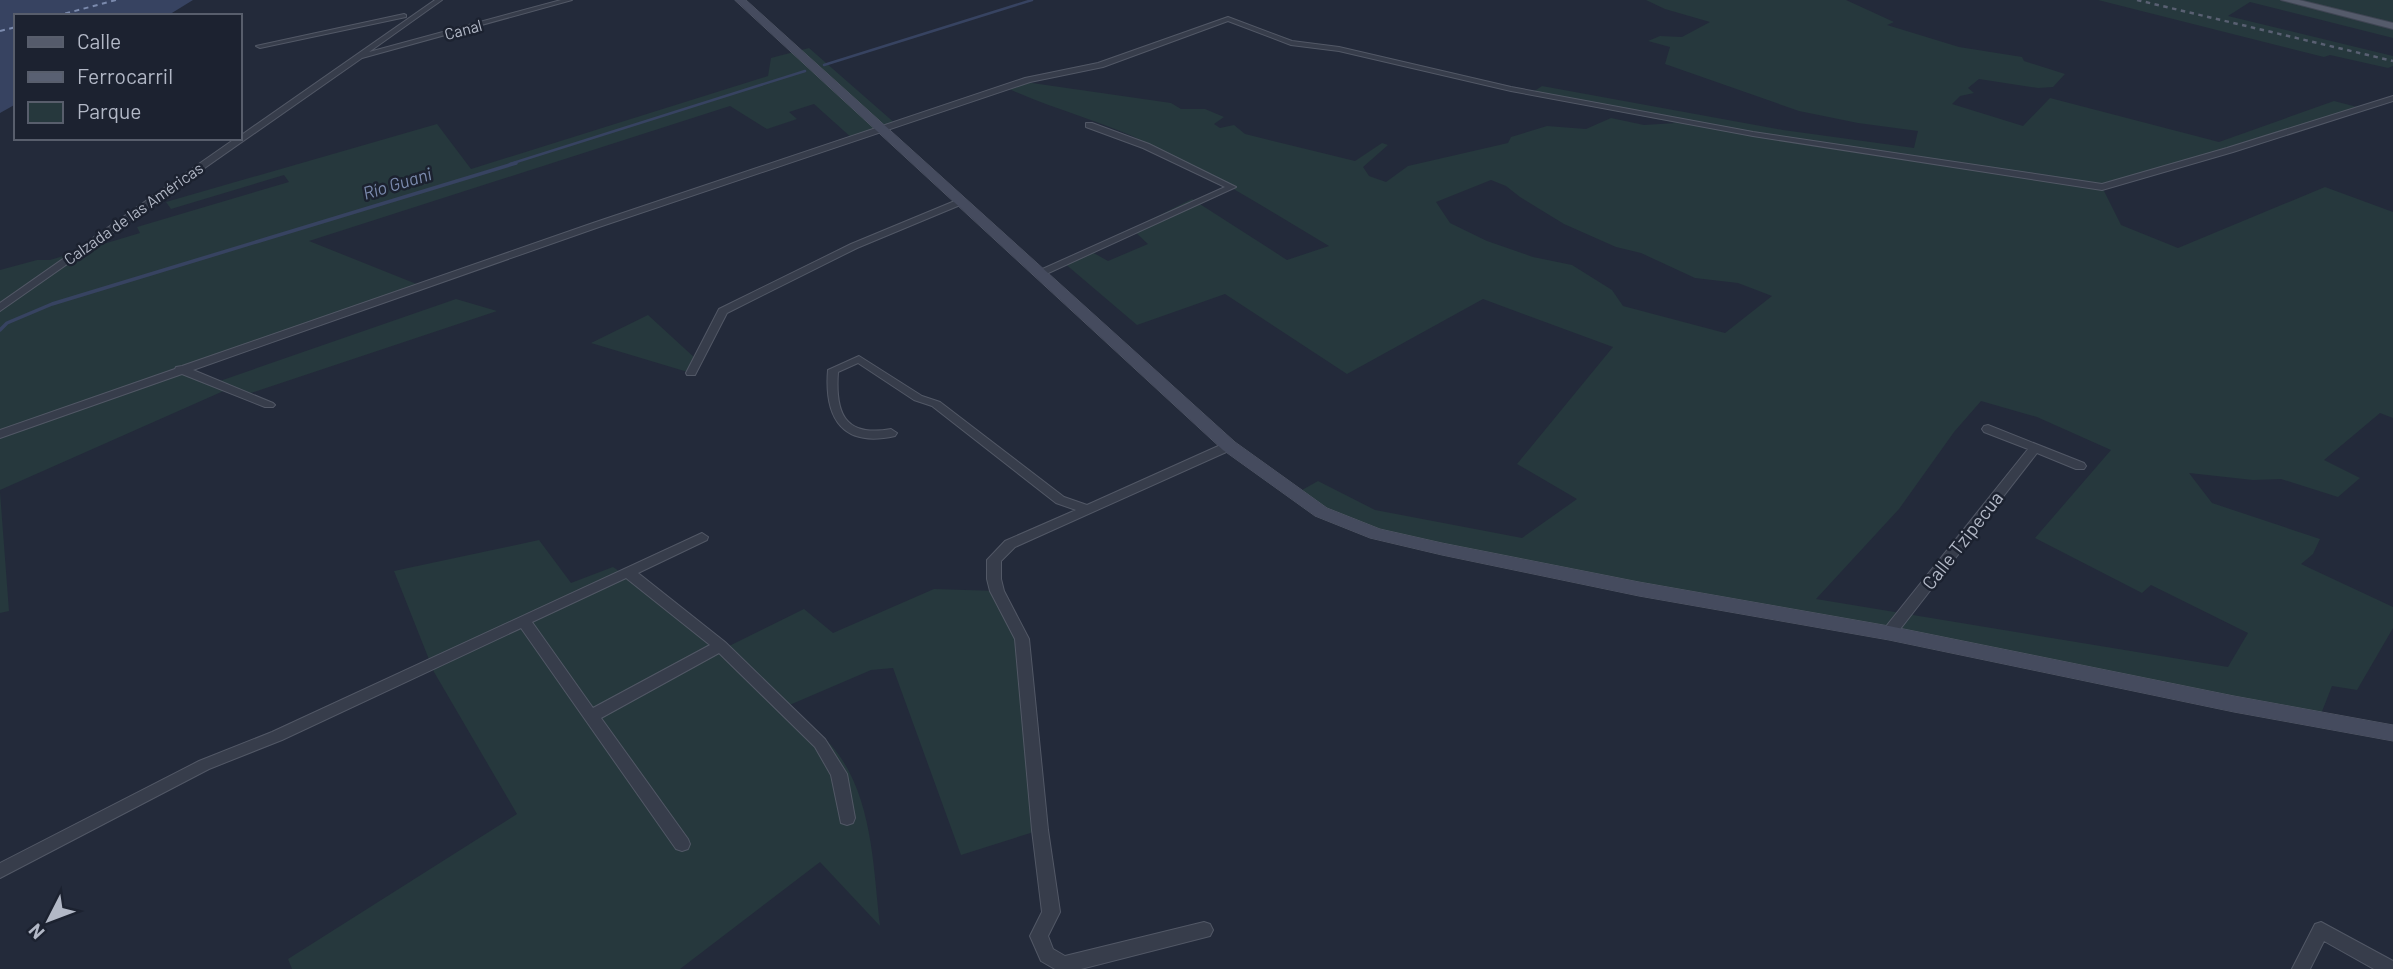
<svg xmlns="http://www.w3.org/2000/svg" width="2393" height="969" font-family="Barlow,sans-serif">
<style>
.green{fill:#26383d;fill-rule:evenodd}
.water{fill:#374361}
.lines{fill:none;stroke-linecap:round;stroke-linejoin:round}
.stream-far1{stroke:#374361;stroke-width:2.5}
.stream{stroke:#374361;stroke-width:3.5}
.ferry{stroke:#7b8aad;stroke-width:2;stroke-dasharray:5 4.5;stroke-linecap:butt}
.minor-casing{stroke:#525866;stroke-width:2}
.secondary-casing{stroke:#525866;stroke-width:1}
.primary-casing{stroke:#404654;stroke-width:2}
.minor{fill:#373d4b;fill-rule:evenodd}
.secondary{fill:#454b5e;fill-rule:evenodd}
.primary{fill:#555b6b;fill-rule:evenodd}
.rail{stroke:#596072;stroke-width:2.5;stroke-dasharray:4.5 4.5;stroke-linecap:butt}
.labels{text-anchor:middle;dominant-baseline:central;stroke-width:5;stroke-linejoin:round;paint-order:stroke}
.far-street-label{font-size:16px;fill:#b2b8c6;stroke:#1c2230}
.far-water-label{font-size:18px;font-style:italic;fill:#7b8aad;stroke:#1c2230}
.street-label{font-size:19px;fill:#b2b8c6;stroke:#1c2230}
</style>
<rect width="100%" height="100%" fill="#232a3a"/>
<!-- green -->
<path class="green" d="M1646,0H1846L1894,22L1887,25L1959,47L2022,57L2024,61L2065,74L2053,87L2038,88L1979,79L1968,88L1974,93L1960,96L1952,104L2023,126L2050,98L2219,142L2334,101L2361,108L2102,187L2121,225L2178,248L2325,187L2393,212V418L2380,413L2324,460L2360,478L2338,497L2281,479L2253,480L2189,473L2212,503L2320,539L2313,554L2301,564L2393,607V628L2357,690L2332,686L2319,719L1376,534L1295,494L1318,481L1375,510L1522,538L1577,499L1517,464L1613,347L1483,299L1347,374L1225,294L1137,325L1063,262L1092,252L1108,261L1148,244L1132,229L1192,199L1287,260L1329,246C1269,210 1210,173 1147,143C1102,121 1052,109 1007,88L1028,80L1032,83L1171,103L1181,109H1205L1224,117L1214,124L1220,128L1234,125L1245,134L1355,161L1382,143L1388,145L1363,167L1369,176L1386,182L1408,166L1508,143L1511,137L1547,126L1586,129L1611,118L1644,125L1676,123L1530,94L1542,86L1783,130L1914,148L1918,131L1858,123L1799,111L1665,64L1670,47L1648,41L1660,36L1682,37L1710,22L1665,9ZM1491,180L1506,186L1520,197L1564,224L1616,247L1641,253L1695,278L1738,283L1772,296L1725,333L1623,306L1612,290L1572,265L1533,257L1487,241L1450,223L1436,202ZM1981,401L2037,417L2111,450L2035,538L2142,593L2151,585L2248,633L2228,667L1816,599L1899,509L1954,432Z
M2098,0H2393V38L2250,2L2228,16L2393,56V66L2388,68L2330,55L2324,57Z
M809,48L897,125L853,139L814,104L789,112L797,119L767,129L730,106L309,241L419,285L181,369L214,383L456,299L497,311L245,395L228,389L0,490V270L37,260H50L140,233L137,227L289,182L284,175L171,209L166,202L437,124L471,169L768,76L771,58Z
M648,315L696,359L691,373L591,343Z
M0,492L9,611L0,613Z
M539,540L571,583L613,567L687,617L725,648L804,609L833,633L934,589L997,591L1022,639L1040,830L961,855L893,668L871,670L787,706C800,720 818,731 831,745C873,793 873,867 880,926L820,862L680,969H292L288,959L517,814L434,672L394,571Z"/>
<!-- water -->
<path class="water" d="M0,0H193L167,16H16V104L0,113Z"/>
<g class="lines">
<!-- stream-far1 -->
<path class="stream-far1" d="M824,65L1032,0
M510,164L805,71"/>
<!-- stream -->
<path class="stream" d="M0,330L7,323L52,304L516,163"/>
<!-- ferry -->
<path class="ferry" d="M56,16L116,0
M0,31L16,27"/>
<!-- minor casing -->
<g class="minor-casing">
<path id="minor" d="M435,0H442L369,52L561,0H572L362,58L0,311V303L236,138H240V136Z
M404,14L406,15V17L260,48L256,46Z
M1228,17L1292,41L1339,47L1511,87L1753,132L2102,184L2227,148L2393,96V101L2233,152L2102,190L1753,136L1511,91L1339,51L1291,45L1228,21L1103,67L1030,82L599,227L193,370L273,403L275,405L273,407H265L182,374L0,438V430L175,369L176,367L182,366L593,223L1025,78L1098,63Z
M1086,123H1092L1149,144L1236,187L1044,275H1038V271L1225,187L1143,148L1086,127Z
M962,198L965,199V203L857,248L727,313L695,375H687L686,373L719,309L851,244Z
M859,356L922,396L940,402L1064,497L1087,505L1225,443L1229,442L1235,446L1233,449L1015,547L1001,561V579L1004,591L1029,639L1048,830L1060,912L1048,936L1053,949L1065,956L1204,922L1210,924L1213,930L1210,936L1081,969H1055L1041,961L1030,936L1042,912L1032,830L1015,639L990,591L987,579V560L1005,541L1076,510L1056,503L932,406L914,400L858,363L838,372C835,414 845,437 891,429L897,433L895,436C843,448 824,419 828,370Z
M1988,425L2084,463L2086,466L2084,469H2076L2037,453L1894,637H1884L1882,633L1884,629L2028,449L1984,432L1982,429L1984,426Z
M702,533L708,537L707,540L638,573L725,642L825,739L847,774L855,818L853,823L847,825L841,823L831,775L815,747L719,653L601,718L688,839L690,844L688,849L682,851L676,849L521,628L282,740L209,769L0,878V863L199,761L272,732ZM626,578L710,645L593,708L532,622Z
M2321,922L2393,961V969H2374L2324,941L2310,969H2292L2315,924Z"/>
</g>
<!-- secondary casing -->
<g class="secondary-casing">
<path id="secondary" d="M735,0H746L1235,442L1327,508L1380,529L1442,543L1639,582L1889,626L2234,696L2393,725V741L2234,712L1889,640L1639,596L1442,555L1370,538L1315,516L1223,450Z"/>
</g>
<!-- primary casing -->
<g class="primary-casing">
<path id="primary" d="M2281,0H2299L2393,23V29Z"/>
</g>
<!-- minor -->
<use href="#minor" class="minor"/>
<!-- secondary -->
<use href="#secondary" class="secondary"/>
<!-- primary -->
<use href="#primary" class="primary"/>
<!-- rail -->
<path class="rail" d="M2137,0L2393,61"/>
</g>
<g class="labels">
<!-- far-street labels -->
<g class="far-street-label">
<text transform="translate(463 29) rotate(-15)">Canal</text>
<text transform="translate(133 213) rotate(-35)">Calzada de las Américas</text>
</g>
<!-- far-water labels -->
<g class="far-water-label">
<text transform="translate(397 183) rotate(-17)">Río Guani</text>
</g>
<!-- street labels -->
<g class="street-label">
<text transform="translate(1962 540) rotate(-52)">Calle Tzipecua</text>
</g>
</g>
<!-- legend -->
<rect x="14" y="14" width="228" height="126" fill="#1c2230" stroke="#585e6c" stroke-width="2"/>
<rect x="28" y="37" width="35" height="10" fill="#555b6b" stroke="#585e6c" stroke-width="2"/>
<text x="77" y="49" font-size="21" fill="#b2b8c6">Calle</text>
<rect x="28" y="72" width="35" height="10" fill="#596072" stroke="#585e6c" stroke-width="2"/>
<text x="77" y="84" font-size="21" fill="#b2b8c6">Ferrocarril</text>
<rect x="28" y="102" width="35" height="21" fill="#26383d" stroke="#585e6c" stroke-width="2"/>
<text x="77" y="119" font-size="21" fill="#b2b8c6">Parque</text>
<!-- north arrow -->
<g transform="translate(49 920) rotate(228)" stroke="#1c2230" stroke-width="5" paint-order="stroke">
<path d="M0-5L12 26L0 18L-12 26Z" fill="#b2b8c6"/>
<text y="-10" font-size="19" font-weight="bold" text-anchor="middle" fill="#b2b8c6">N</text>
</g>
</svg>
